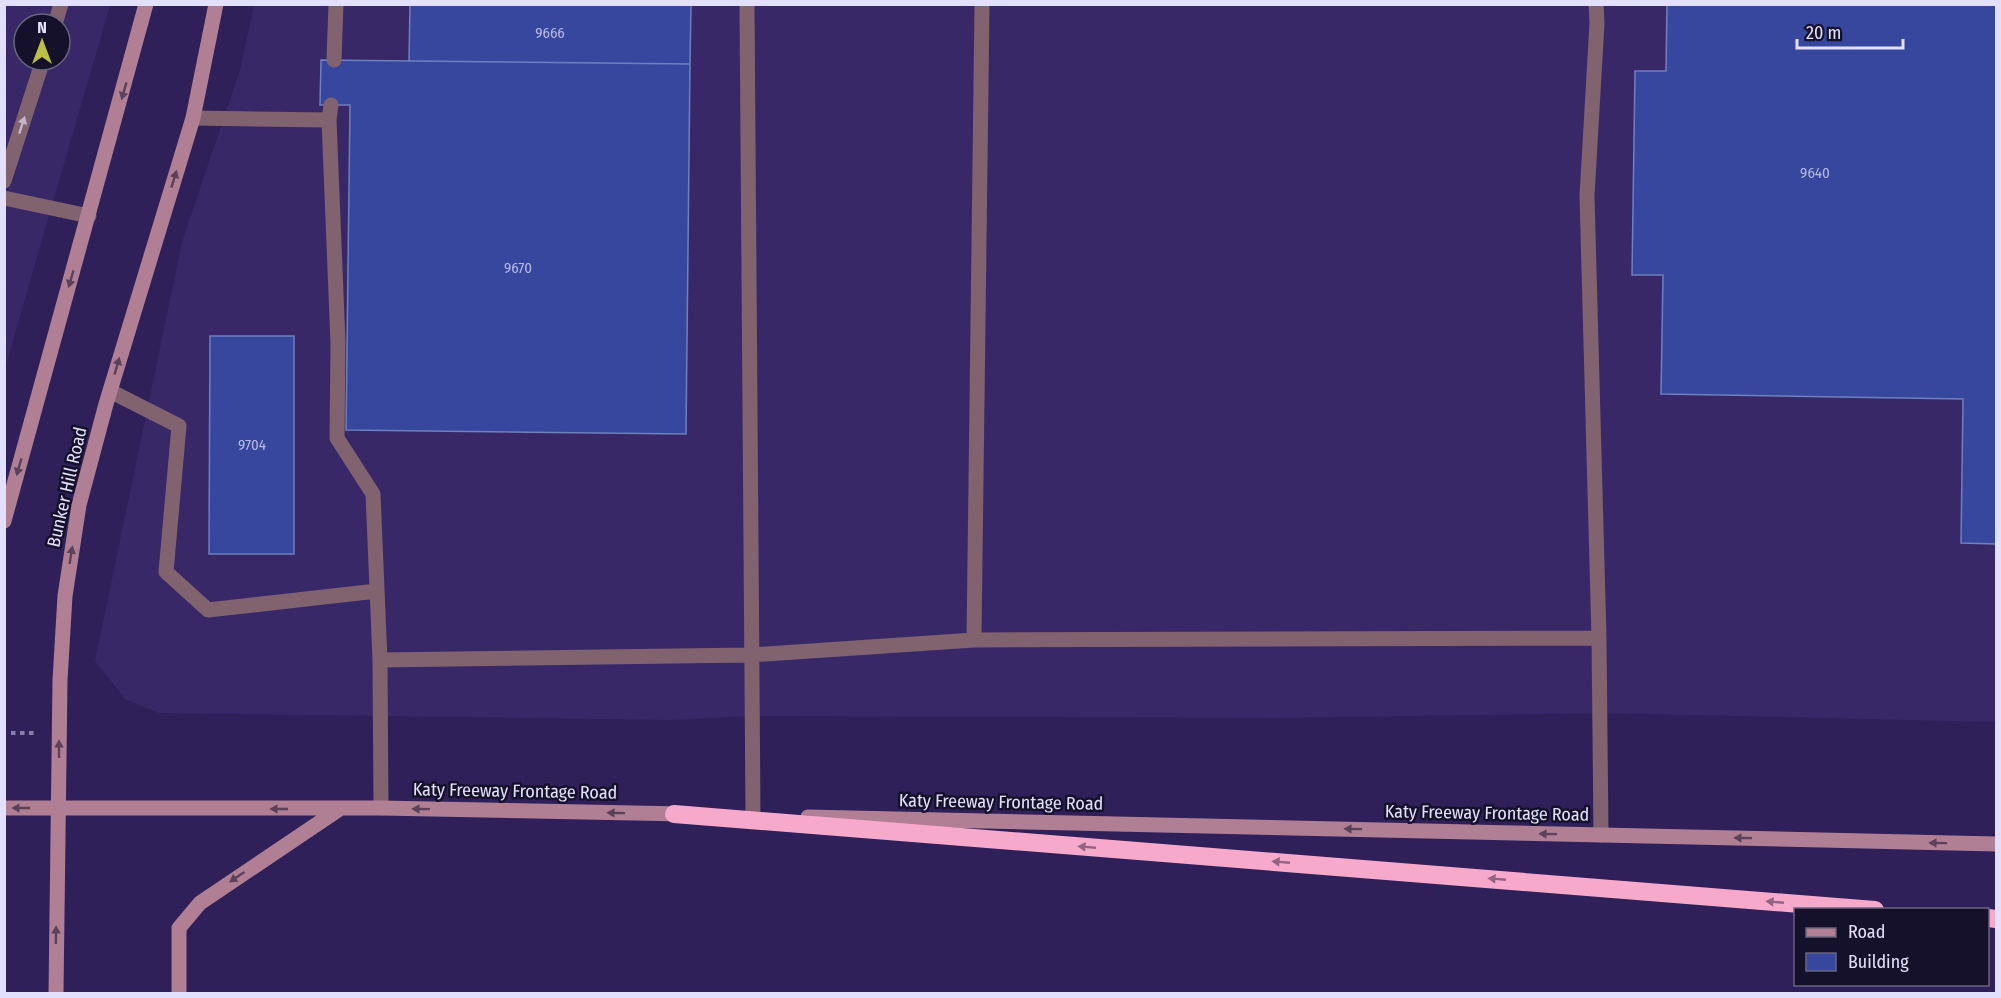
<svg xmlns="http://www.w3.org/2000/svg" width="2001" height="998" font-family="'Fira Sans Condensed',sans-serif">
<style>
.built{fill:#382868;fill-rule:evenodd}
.building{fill:#37479d;stroke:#6e80bf;stroke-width:1.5}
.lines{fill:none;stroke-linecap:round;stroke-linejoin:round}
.path{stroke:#877da9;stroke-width:4;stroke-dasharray:4.5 4.5;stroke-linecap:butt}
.lane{stroke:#81626f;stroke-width:15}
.secondary{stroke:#b07f94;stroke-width:15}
.highway{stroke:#f6a9cb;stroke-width:18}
.oneway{fill:#5b425a}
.oneway2{fill:#c1b4cb}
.oneway3{fill:#916583}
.labels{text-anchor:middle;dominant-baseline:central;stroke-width:5;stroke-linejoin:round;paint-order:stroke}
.number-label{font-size:15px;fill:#b8bae5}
.street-label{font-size:18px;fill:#e3e0fd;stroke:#16112a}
</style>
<rect width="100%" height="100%" fill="#2f205a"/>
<!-- built -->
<path class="built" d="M5,5H110L5,368ZM24,24H60V60H24Z
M254,5H1996V722L1602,713L1281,718L750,716L672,720L159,713L125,699L95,661L182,242L240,70Z"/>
<!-- building -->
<path class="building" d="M410,4H691L690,64L409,61Z
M1667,4H1996V544L1961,543L1963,399L1661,394L1663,275H1632L1635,71H1666Z
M321,60L690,64L686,434L346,430L350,105H320Z
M210,336H294V554H209Z"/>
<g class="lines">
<!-- path -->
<path class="path" d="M11,733H36"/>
<!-- lane -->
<path class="lane" d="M747,4L753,816
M1596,4L1597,23L1587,196L1599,638L1601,835
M55,24L61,4
M334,60L336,4
M331,105L329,120L338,343L337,438L373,494L380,660
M193,118L329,120
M4,181L43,60
M4,198L89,216
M110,391L179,426L166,572L208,610L377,591
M974,640L982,4
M381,808L380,660L750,655L974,640L1599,638"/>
<!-- secondary -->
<path class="secondary" d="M4,521L146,4
M4,808H381L685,814
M808,817L1996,844
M56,994L60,680L65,596L79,505L106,404L193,118L216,4
M179,994V928L200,903L338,810"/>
<!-- highway -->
<path class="highway" d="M674,814L1875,910
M1988,918L1996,919"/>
</g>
<!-- one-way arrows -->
<defs><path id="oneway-solid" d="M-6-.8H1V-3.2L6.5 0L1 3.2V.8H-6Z" transform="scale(1.5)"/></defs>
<g class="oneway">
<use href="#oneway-solid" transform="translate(124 91) rotate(106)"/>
<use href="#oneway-solid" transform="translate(174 179) rotate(-73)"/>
<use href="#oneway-solid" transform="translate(71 279) rotate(106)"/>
<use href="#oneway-solid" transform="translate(117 366) rotate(-74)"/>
<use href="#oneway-solid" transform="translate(19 467) rotate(106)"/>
<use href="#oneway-solid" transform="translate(71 555) rotate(-81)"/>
<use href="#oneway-solid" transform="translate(59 749) rotate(-90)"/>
<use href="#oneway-solid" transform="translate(21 808) rotate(180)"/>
<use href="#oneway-solid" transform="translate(279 809) rotate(-180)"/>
<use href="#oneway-solid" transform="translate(421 809) rotate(-179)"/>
<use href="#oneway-solid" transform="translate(616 813) rotate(-179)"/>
<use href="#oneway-solid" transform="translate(1353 829) rotate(-179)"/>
<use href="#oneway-solid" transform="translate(1548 834) rotate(-179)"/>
<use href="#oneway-solid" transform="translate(1743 838) rotate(-179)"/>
<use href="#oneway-solid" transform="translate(1938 843) rotate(-179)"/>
<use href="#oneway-solid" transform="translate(237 877) rotate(146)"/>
<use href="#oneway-solid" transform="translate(56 935) rotate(-89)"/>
</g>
<use class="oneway2" href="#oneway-solid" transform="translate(22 125) rotate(-72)"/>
<g class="oneway3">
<use href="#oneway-solid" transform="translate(1087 847) rotate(-175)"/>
<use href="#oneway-solid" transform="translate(1281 862) rotate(-175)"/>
<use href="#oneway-solid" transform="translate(1497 879) rotate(-175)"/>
<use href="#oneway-solid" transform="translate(1775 902) rotate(-175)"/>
</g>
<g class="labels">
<!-- number labels -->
<g class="number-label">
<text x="550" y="33">9666</text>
<text x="1815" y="173">9640</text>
<text x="518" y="268">9670</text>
<text x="252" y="445">9704</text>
</g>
<!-- street labels -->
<g class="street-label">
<text transform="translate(67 487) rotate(-77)">Bunker Hill Road</text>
<text transform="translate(515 791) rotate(1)">Katy Freeway Frontage Road</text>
<text transform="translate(1001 802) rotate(1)">Katy Freeway Frontage Road</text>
<text transform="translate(1487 813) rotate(1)">Katy Freeway Frontage Road</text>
</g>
</g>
<!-- border -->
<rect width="2001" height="998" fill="none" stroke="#e3e0fd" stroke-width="12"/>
<!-- legend -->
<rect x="1794" y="908" width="195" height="78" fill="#16112a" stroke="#68647e" stroke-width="1.5"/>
<rect x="1806" y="928" width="30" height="9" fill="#b07f94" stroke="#68647e" stroke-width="1.5"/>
<text x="1848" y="938" font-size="18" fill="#e3e0fd">Road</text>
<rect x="1806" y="953" width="30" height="18" fill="#37479d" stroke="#68647e" stroke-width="1.5"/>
<text x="1848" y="968" font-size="18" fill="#e3e0fd">Building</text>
<!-- north arrow -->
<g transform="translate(42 42)"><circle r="28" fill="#16112a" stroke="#68647e" stroke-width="1.5"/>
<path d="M0-4.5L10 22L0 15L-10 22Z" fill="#bbc044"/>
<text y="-9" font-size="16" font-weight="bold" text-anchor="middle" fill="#e3e0fd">N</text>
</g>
<!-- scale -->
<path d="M1797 39v9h106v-9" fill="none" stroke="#e3e0fd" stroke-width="3"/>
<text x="1806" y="39" font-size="18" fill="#e3e0fd" stroke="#16112a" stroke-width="4.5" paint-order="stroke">20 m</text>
</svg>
